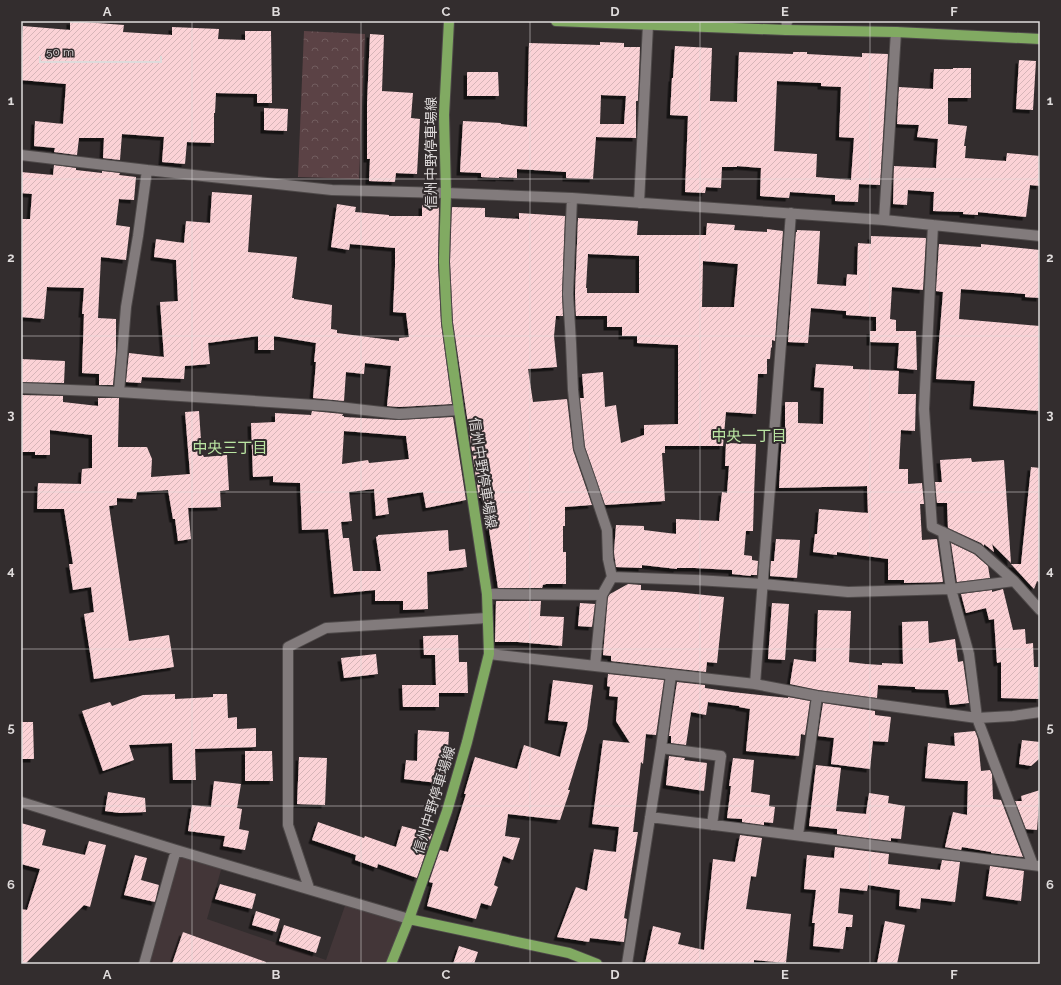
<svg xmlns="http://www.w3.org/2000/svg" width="1061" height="985" font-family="Raleway,'Noto Sans JP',sans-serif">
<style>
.built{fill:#433638}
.park{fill:url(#park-crowns)}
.building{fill:url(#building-hatch);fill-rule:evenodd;filter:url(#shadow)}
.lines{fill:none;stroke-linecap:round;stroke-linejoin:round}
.minor-casing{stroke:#4e4949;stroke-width:12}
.major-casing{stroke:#4e4949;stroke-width:12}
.minor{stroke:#827b7c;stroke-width:10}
.major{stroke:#81aa62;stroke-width:10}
.grid{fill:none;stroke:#dfdbdb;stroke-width:1;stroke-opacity:0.55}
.labels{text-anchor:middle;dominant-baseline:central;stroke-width:4;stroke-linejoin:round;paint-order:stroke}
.street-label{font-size:14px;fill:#dfdbdb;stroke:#332d2e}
.neighbourhood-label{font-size:15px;fill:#bae5a2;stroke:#332d2e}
.neatline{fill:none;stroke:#dfdbdb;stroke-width:1.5}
.grid-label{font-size:13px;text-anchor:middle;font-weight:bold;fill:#dfdbdb}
</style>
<defs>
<pattern id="park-crowns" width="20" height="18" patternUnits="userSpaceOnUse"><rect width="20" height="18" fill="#5b4245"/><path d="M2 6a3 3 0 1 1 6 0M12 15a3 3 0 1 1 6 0" fill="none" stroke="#725d5f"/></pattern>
<pattern id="building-hatch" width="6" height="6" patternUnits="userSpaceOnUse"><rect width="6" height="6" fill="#fbd2d6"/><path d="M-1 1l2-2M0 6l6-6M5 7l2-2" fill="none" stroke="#d6b5b8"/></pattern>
<filter id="shadow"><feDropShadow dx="-3.5" dy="3.5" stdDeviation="0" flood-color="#0009"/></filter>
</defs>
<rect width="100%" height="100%" fill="#332d2e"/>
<!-- built -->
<path class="built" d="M176,850L223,863L207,919L326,960L347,900L409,919L391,964H144Z"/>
<!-- park -->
<path class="park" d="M304,31L365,34L359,179L298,177Z"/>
<!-- building -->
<path class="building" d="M70,21L124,25L123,32L172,35V27L219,29L218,39L245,40V31H271L272,103H257V94L216,93L215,113H214V143L187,142L185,164L162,162L164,137L122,134L120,160L103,158L104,138H79L77,155L54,152L55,148L34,146L35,121L63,124L66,84L21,80V56L23,26L70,30Z
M370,34L384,35L382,91L413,93L411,118L420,119L417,174L396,173L395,182L369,181L370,159H367V104Z
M600,42L624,43V47H640L638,101H636V138L596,137L593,179L566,178V172L517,169V178L499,177V178L481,177V173L460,172L463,121L501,123V124L527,127L529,43L600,45ZM601,95L626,96L624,124H600Z
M675,46L712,48L710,101L737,102L739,52L793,54V52H807V54L862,57V53L888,54L880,185L859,184L858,202L835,201V195L790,192L789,198L760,196L761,168L737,166V167H722L721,188L706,187L705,193L685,192L688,116L670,115L672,78H673ZM777,81L821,83V86L841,87L839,137L854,138L851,180L816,177L817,154L774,151Z
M1019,60L1036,61L1033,110L1016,109Z
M953,68H971V98H948V124L967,126L964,146H966L965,158L1006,161L1007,153L1040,156V186L1030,185L1026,217L978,212V215L963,214V212L933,211L934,192L908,190L907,205L893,204L894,166L936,168L938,139L917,137L919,125L897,124L899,87L933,89L934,69H953Z
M467,72H498L499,96H467Z
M264,108L288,109L287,131L264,130Z
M54,165L76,168V170L102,173V171L120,173L119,175L136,177L134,200L119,199L116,225L130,227L126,260L101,257L98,318L116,319V352L113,385H99V374L82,373L84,314H82L84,288L47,287L44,319L21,317V219H30L32,194L21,193V172L53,175Z
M212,192L252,195L248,252L297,257L292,298H294V299L332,305L331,329L337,330V333L399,341V338L409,337L406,313L393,312L395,267V248L350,244L349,250L331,247L337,204L356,207L355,212L389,215V216H422V205H436V207H439L438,262L441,323L452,404L399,407L387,406L391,366L365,363L364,374L346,372L344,401L313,398L316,362H314L316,343L274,336V350H258V336L208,343L210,364L185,366L184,379L142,377L141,383L126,382L129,353L164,357L160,302L178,301L176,260L154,257L156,239L184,243L186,221L210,223Z
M452,207L485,208V217L519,219V213L565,216L562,294L563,316H556L554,336L557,367L528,369L533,402L567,399L573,450L592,505L565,507V526H563V552H566V584H546L543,585L542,588H498L484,497L479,498L453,322L450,262Z
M578,218L638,221L637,235H706L707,223L735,225L734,230L767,232V229L783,231L775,341L772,340V348L771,347L770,359H767V374H758L756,414L726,412L723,446H665V453H662L665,501L605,505L585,447L580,398H584L582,374L603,372L605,407L616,405L621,443L644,435V425L678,424V345L637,343V336H622V327H607V316H576L575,294ZM588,254L639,256V293H587V288H586ZM703,261L738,264L734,307H702Z
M797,230L820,231L817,284L846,286L847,274L857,275L858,243L871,244V236L926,238L923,290L892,287L890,319L896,320V331H916L917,370L897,368L899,343L870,342V331H876V317L846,315V311L811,308L808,343L788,342L796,232H797Z
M939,244L981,247V244L1040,250V298L1025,297V294L961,289L959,319L1040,326V411L973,406L975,381L936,379L943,292L936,291Z
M21,359L65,361L64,383L21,382Z
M816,364L853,366V369L899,371L898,394H916L915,431L901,430L899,469H908V484L922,483L924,504H920L922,540L937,539L943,582L904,583V580H888V559L837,552V555L813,552L815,534H817L819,509L868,513L867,486L779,488L782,433H785V402H798V423L823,424L824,388L814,387Z
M21,395L63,396V402L98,406V398H119L118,447H147L152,459L151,477L190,474L185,412L199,411L202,455H203L204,457L227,455L229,490L220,491L221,507L188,508L191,539L178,541L175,519H173L168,490L137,492L136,499L117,498V505L109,506L129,641L169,635L174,667L94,679L84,614L94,612L91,587L73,590L69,564H73L64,509H37L38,483L81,484L82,469L92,468V435L50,430V455H35V452H21Z
M312,411L343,414L342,416H344V417L398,420L453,417L466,500L426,508L423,492L387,498L389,514L376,516L374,489L349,492L352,521L341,522L343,538H349L353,571H381L376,537L378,536V535L448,530L449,551L465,549L467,567L427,572L428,609L403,610V601H375V590L334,594L328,529L302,530L300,483L273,482V476L253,477L251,423L275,422V413L311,415ZM344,431L406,436L409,459L369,463L368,460L342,464Z
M726,443L756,444L754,495L753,531H746L744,555L752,556V560L758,561L757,575H751V576L732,574V570L695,568H677V569L642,565V568L616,567L614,552L616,525L644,526V530L676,534V519L719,521L722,492L727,493L729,466H725Z
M971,458L972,462L1004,460L1011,563L992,544L994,552L984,544V546L981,543L948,528L947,503H937L935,482H942L940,460Z
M1031,467L1040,468V583L1037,581L1034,589L1011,564H1021Z
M776,539L800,540L797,578L770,576L771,561H774Z
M951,543L974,554L988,566L990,578L957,582Z
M628,584L641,585V590L676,592L724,597L717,663L707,662L706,672L611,661V656L603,655L608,597L610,594Z
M1003,589L1013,630L1025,629L1026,644L1033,643L1034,667H1040V699L1001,698V662L997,663L994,619L989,620L986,608L966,613L961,594L992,590V592Z
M496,601H541L540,616L564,617L562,646L518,642H495Z
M580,603L595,604L592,627L578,626Z
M772,603L789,604L785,660L768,659Z
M818,610L851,611L849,662L866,664L882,665V663L903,664L902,622L928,621L929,643L955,639L958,662L963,661L969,703L950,705L948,690L915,689V687L878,685L877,698L818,690L790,684L794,659L816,662Z
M458,635L459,662H467L468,693H439V707H403L402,685H436L435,655H424L423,636Z
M376,654L378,674L344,678L341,658Z
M608,674L664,680L656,735L646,734L643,764L641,762L633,832H638L624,918L627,919L624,942L590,938L589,942L557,937L576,887L587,891L594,849L616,852L619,827L592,824L603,740L630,743L616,721L618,697L609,696L610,687L607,686Z
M553,680L593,685L587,729L568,790H570L560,820L508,814L505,836L520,838L513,860L503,856L494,885L498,887L491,906L481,903L476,919L427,906L433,883L429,882L440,850L448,852L466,794H464L475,757L517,769L524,745L560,757L568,722L548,720Z
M677,682L705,685V688L732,692L788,698V697L810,701L805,735L801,734L799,756L746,751L750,709L739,707V706L708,702L706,715L691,712L686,745L671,743V736H669Z
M175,694V699L213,697V694H227L228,718L237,717V729L256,728V747L195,749L196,780H173L172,743L129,745L134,760L103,771L82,711L110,702L112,706L143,695Z
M823,703L875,711V715L891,717L888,742L873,741L870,769L831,764L834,738L818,736Z
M21,722H33L34,759H21Z
M418,730L449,732L446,784L404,779L406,760L417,761Z
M975,731L978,739L981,771L990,770L992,774L993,799L1001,800L1023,857L991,853V852L962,847L961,850L945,847L953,812L967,815L968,781H963L925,778L928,743L955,746L954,733Z
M1022,740L1040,742V758L1031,766L1019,764Z
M245,751H272L273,781H245Z
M669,756L685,758L684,760L707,763L704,791L666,785Z
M299,757L327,758L325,805L297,804Z
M733,758L754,760L751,792L770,795L769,806L775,807L773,823L764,822V825L742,822V819L727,818L731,786H729Z
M816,765L841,768L836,811L866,814L869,793L889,796L888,803L905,806L901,839L891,838V841L837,834V829L809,826Z
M214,781L241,784L237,808L242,809L239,829L249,831L245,850L223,846L225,836L188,831L192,805L211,807Z
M1040,790L1037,830L1026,829L1015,801H1022L1021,796Z
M108,792L145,798L146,812L120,813L105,811Z
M318,822L364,838L365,836L396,847L402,826L432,834L417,878L378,864L377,868L355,860L356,855L312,840Z
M21,823L46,830L42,845L85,855L89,841L106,845L90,907L84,905L25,964H21V909L27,910L40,869L21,864Z
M740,835L762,838L756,877L751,876L746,909L791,914L786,963L754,960V964H645L653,926L681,933L678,944L704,950L713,859L735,862Z
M835,847L889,854L888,864L940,870L942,860L960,862L955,902L921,898L920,909L899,906L900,890L868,885L867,891L840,888L838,913L853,915L852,927H846L843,949L813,946L815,923H812L816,890L804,889L807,855L834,858Z
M135,855L147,858L141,880L159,885L155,902L124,895Z
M990,866L1024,871L1021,901L986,896Z
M220,884L256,894L252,909L215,899Z
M256,911L280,919L276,932L252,925Z
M885,921L905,925L897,964H877Z
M284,925L321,937L316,953L279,941Z
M183,932L266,962V964H172Z
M459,946L478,952L474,964H453Z"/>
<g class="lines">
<!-- minor casing -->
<g class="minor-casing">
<path id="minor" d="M786,30L787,21
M21,155L147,170L332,190L446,193L572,198L884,220L1040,236
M572,198L568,294L571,343L573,390L579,448L591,482L607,530L608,559L612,577
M639,203L648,25
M884,220L896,32
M933,225L924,409L932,527L978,549L1014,581L1040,610
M21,388L119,392L330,406L399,414L459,410
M119,392L126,307L138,236L147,170
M943,532L951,589L969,654L977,718L1033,865
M487,594L602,595L612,577L696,580L763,584L848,592L951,589L1014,581
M489,654L755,684L817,696L977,718L1013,716L1040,712
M595,666L602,595
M755,684L791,213
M661,748L721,756L712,825
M21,802L176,850L409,919
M650,817L1040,866
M798,835L817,696
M309,888L288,825V647L326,628L487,618
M144,964L176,850
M627,964L661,748L671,675"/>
</g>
<!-- major casing -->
<g class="major-casing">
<path id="major" d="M556,21L786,30L896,32L1040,39
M409,919L569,953L597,964
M391,964L409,919L447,811L467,742L489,654L487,594L459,410L447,323L444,262L446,193L444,115L449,21"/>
</g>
<!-- minor -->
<use href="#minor" class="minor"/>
<!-- major -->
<use href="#major" class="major"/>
</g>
<!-- grid -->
<path class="grid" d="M192,21V964M361,21V964M530,21V964M700,21V964M870,21V964M21,179H1040M21,336H1040M21,492H1040M21,649H1040M21,806H1040"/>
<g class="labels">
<!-- street labels -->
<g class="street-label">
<text transform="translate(431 153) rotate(-90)">信州中野停車場線</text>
<text transform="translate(483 473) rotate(81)">信州中野停車場線</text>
<text transform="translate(434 800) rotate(-73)">信州中野停車場線</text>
</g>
<!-- neighbourhood labels -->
<g class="neighbourhood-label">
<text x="749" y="436">中央一丁目</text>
<text x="230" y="448">中央三丁目</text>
</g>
</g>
<!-- border -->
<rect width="1061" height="985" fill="none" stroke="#332d2e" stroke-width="44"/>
<!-- scale -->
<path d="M40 56v6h121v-6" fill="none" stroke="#dfdbdb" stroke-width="2"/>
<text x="46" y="56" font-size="12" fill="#dfdbdb" stroke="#332d2e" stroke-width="3" paint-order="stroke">50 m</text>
<rect x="22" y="22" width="1017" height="941" class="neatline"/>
<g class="grid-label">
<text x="107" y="16">A</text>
<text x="276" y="16">B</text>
<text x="446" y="16">C</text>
<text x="615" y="16">D</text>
<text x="785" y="16">E</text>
<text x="954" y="16">F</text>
<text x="11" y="105">1</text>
<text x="1050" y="105">1</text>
<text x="11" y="262">2</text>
<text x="1050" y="262">2</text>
<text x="11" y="419">3</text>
<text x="1050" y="419">3</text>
<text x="11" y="575">4</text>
<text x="1050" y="575">4</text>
<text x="11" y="732">5</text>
<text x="1050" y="732">5</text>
<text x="11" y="889">6</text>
<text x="1050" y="889">6</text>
<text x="107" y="979">A</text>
<text x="276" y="979">B</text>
<text x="446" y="979">C</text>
<text x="615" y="979">D</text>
<text x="785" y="979">E</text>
<text x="954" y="979">F</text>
</g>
</svg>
